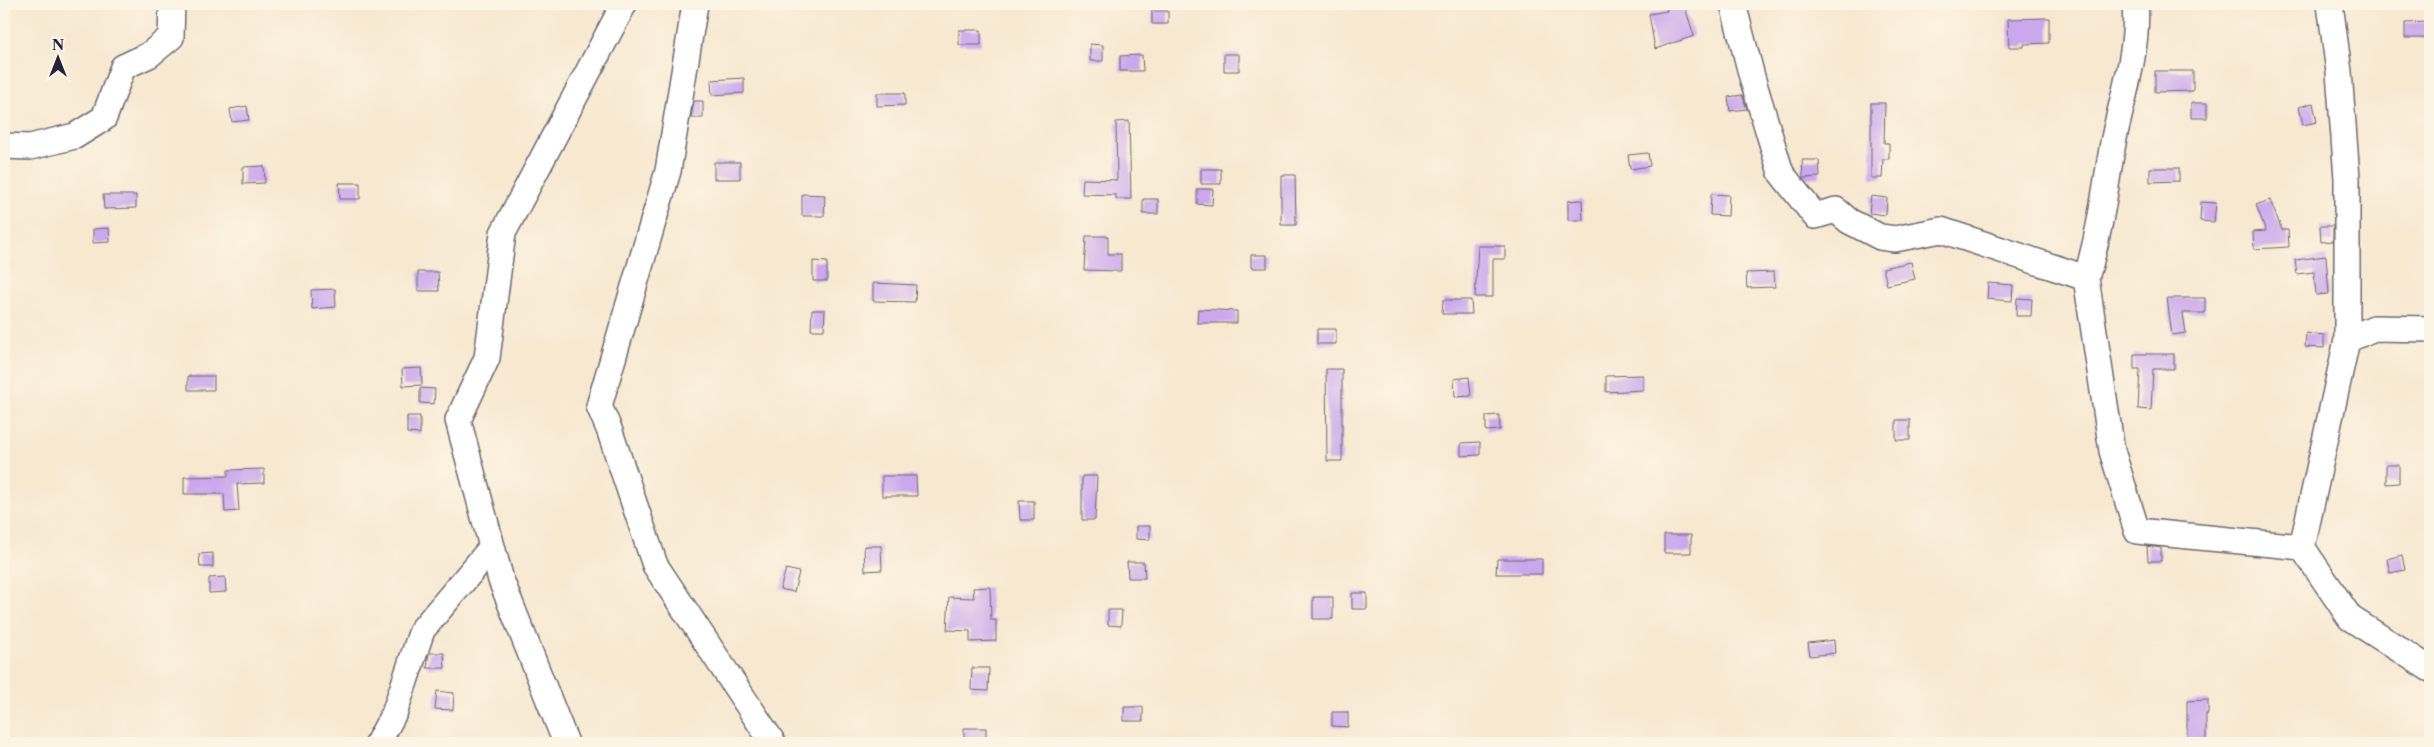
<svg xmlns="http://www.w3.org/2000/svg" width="2434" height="747" font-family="'Libre Caslon Text',serif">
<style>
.building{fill:#cba7ed}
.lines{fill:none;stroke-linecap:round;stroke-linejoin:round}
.minor-casing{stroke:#6d676f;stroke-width:28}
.minor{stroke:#fff;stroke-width:25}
</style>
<rect width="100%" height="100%" fill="#fcf5e5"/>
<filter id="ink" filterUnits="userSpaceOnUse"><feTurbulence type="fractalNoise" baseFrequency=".02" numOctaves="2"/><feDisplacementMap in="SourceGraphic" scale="10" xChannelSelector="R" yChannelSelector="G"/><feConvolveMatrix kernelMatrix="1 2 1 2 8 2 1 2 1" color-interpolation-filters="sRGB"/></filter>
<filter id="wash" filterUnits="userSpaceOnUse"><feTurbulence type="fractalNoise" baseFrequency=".0096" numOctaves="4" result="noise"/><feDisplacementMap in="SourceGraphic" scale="20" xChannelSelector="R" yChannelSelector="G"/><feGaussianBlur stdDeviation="1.12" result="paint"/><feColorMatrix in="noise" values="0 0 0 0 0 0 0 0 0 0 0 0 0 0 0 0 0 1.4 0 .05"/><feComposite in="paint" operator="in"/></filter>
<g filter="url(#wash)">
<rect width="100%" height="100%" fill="#f7e8d0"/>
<g id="blocks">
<!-- building -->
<path class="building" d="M1665,4H1684L1694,36L1655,49L1649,14L1667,11Z
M1152,11H1168V24H1152Z
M2049,18V43L2024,44V47H2009L2008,19Z
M2427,22L2428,38H2405V23Z
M959,30H981V45H959Z
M1090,44L1103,45V61H1090Z
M1224,54H1239V71H1224Z
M1142,55L1143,71H1120V56Z
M2155,71H2193V91L2155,92Z
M744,78V93L712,95L711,80Z
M877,93H905V105L877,106Z
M1742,95L1747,109L1730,111L1728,97Z
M694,101H703V118H691Z
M1871,103H1885L1884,143H1889V159H1883L1882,178H1871Z
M2191,103H2207V118H2191Z
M2313,103L2317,122L2303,125L2299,107Z
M247,106L249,120L232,122L230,109Z
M1129,121L1131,199H1116V195L1082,194L1083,179L1117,180L1116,122Z
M1648,153L1650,166L1630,169L1628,155Z
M1802,160H1819L1820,177L1803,178Z
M714,162H740V179H714Z
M264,166L265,183L243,184V167Z
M2150,168H2179V181L2150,182Z
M1201,169H1221V184H1201Z
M1281,175H1295L1296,225H1281Z
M339,183H360V199H340Z
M1197,189H1213L1212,205L1197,204Z
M802,194L825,195L824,216H802Z
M1711,194L1729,195L1728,216L1710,215Z
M103,195H136V208L104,209Z
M1871,196L1887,198L1886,215L1869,213Z
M1143,199H1158V214H1143Z
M1582,200L1583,220H1568V201Z
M2270,200L2282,230H2288L2289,247L2254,249L2253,232L2266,231L2256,205Z
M2201,202L2216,203L2214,222L2200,221Z
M2320,226H2333V241L2321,242Z
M109,228L110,242L93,243V229Z
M1086,236H1108V254H1121V271L1084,270Z
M1478,246H1505V259H1493V297H1475Z
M1251,255H1267V268H1251Z
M2326,256L2329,294L2316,295L2314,272L2297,274L2295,260Z
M813,261L827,262V281H813Z
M1911,262L1915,279L1887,285L1883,268Z
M418,272H438L439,291H418Z
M1774,272L1775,287L1747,288L1746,273Z
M873,283L916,285L915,302L873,301Z
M1988,283L2013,285L2012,301L1987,299Z
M335,289L336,307L312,309L311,290Z
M2017,298L2032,299L2031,316H2016Z
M2167,298H2205V313H2183L2186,333L2172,335Z
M1443,300H1471L1472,314H1442Z
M1198,309L1237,311V323H1197Z
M812,310H825L824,330H811Z
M1317,329H1336V344H1317Z
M2306,333L2324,335V348L2305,347Z
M2134,354H2174V369H2153L2151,410L2138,409L2140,369H2134Z
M421,368L422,385L403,386L402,369Z
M1326,369H1342V461H1327Z
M1643,375V390L1606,392V376Z
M188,376H214V390H188Z
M1469,377L1471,396L1455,397L1454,379Z
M420,388L435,389L434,404L420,403Z
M1499,415L1500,430L1486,431V416Z
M407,416H420V434L407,433Z
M1896,420H1910V440H1896Z
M1480,442V455L1461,456V443Z
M2386,465H2399V483L2386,484Z
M264,469V483L237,484L239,511L225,512L224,494H184V477L228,476V470Z
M882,476H916L917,496H882Z
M1082,476H1097L1095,520H1082Z
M1019,501H1034V520H1020Z
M1136,526H1150V540L1136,539Z
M1664,535H1691V553H1664Z
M864,546H881L882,570L865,571Z
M2147,546L2161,548V561H2148Z
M213,553V567H200L199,554Z
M2402,555L2405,570L2390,573L2387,559Z
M1497,559H1542V574H1496Z
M1127,562H1144L1145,578H1128Z
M786,569L799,572L794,592L780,589Z
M225,577L226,592L209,593V578Z
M990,587L991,620H996V641L970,642V631L947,630L949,597L974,598L973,588Z
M1352,593H1367V609H1352Z
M1313,597H1333V619H1313Z
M1108,610H1122L1121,626L1108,625Z
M1834,640L1835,653L1810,656L1808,643Z
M429,653H444L445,668H427Z
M972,668H989L988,691L971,690Z
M437,691L454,693L453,710L435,709Z
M2208,700V714H2206V743H2187V701Z
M1124,707H1143V721H1124Z
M1332,712H1348V727L1332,726Z
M964,728H986V743H964Z"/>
</g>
</g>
<g filter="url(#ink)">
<use href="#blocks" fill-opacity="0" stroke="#6d676f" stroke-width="1"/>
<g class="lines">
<!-- minor casing -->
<g class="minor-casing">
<path id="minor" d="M695,4L668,171L599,406L609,429L655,565L773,743
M1733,4L1752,77L1781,173L1815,216L1836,210L1849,221L1880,237L1895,239L1941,230L2086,278L2112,451L2137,531L2302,547L2350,618L2430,669
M4,146L30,147L75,136L104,118L123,67L149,55L171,37L172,4
M2086,278C2100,234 2105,189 2113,143C2122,98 2139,50 2135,4
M2347,340L2374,328L2430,329
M2302,547L2347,340V178L2339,72L2330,4
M378,743L395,711L422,630L492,547
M566,743L501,580L458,420L487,358L503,233L624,4"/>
</g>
<!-- minor -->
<use href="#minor" class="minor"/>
</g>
</g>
<!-- margin -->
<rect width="2434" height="747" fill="none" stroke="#fcf5e5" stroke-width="20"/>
<!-- north arrow -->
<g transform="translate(58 58)" stroke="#fcf5e5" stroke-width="4" paint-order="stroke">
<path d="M0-4L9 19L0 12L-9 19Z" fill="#22223b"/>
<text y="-8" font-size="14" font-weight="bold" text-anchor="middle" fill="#22223b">N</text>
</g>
</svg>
